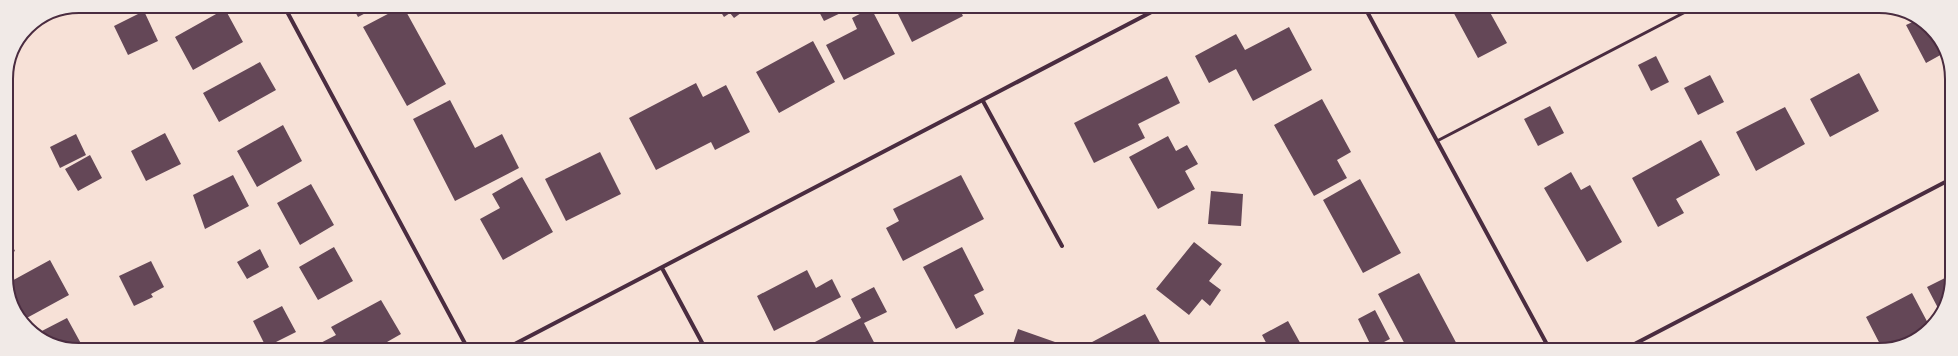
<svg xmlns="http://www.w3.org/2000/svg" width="1958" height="356" font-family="'Fira Sans Condensed',sans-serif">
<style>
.building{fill:#644757}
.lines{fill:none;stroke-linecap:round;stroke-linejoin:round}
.service{stroke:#4a2c40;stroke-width:3}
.minor{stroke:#4a2c40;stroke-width:4}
.rim{fill:none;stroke:#4a2c40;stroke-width:2}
</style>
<rect width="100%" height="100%" fill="#f7e1d7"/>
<!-- building -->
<path class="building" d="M352,6H379L358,17Z
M403,6L446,84L407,106L363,27Z
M717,6H742L745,10L734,18L730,13L724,17Z
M816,6H847L849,9L824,21Z
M894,6H958L963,16L912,42Z
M1450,6L1487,7L1507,43L1478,58Z
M871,8L895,54L844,80L826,45L857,29L852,18Z
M225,9L243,42L193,70L175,37Z
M144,11L158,41L128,55L114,26Z
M1917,20L1927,24L1944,53L1926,63L1906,25Z
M1289,27L1312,70L1253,101L1236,69L1209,83L1195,56L1236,34L1245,50Z
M813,41L835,82L779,113L756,72Z
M1656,56L1669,82L1651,91L1638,65Z
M260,62L276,90L219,122L203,93Z
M1859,73L1879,111L1830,137L1810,99Z
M1710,75L1724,102L1698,115L1684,88Z
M1167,76L1180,103L1138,124L1145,138L1094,163L1074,123Z
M696,83L703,97L726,85L750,132L715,150L711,142L656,170L629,118Z
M1322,99L1351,152L1337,160L1347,178L1314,196L1274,125Z
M450,100L475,148L502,134L519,168L455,201L413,119Z
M1550,106L1564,133L1538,146L1524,119Z
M1785,107L1805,144L1756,171L1736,132Z
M283,125L302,161L257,187L237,151Z
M165,133L181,164L146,181L131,151Z
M76,134L86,155L60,168L50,147Z
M1168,136L1176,151L1187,145L1198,164L1185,171L1195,189L1158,209L1129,157Z
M1701,140L1720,175L1676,199L1684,213L1658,227L1632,178Z
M600,152L621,194L566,221L545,179Z
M90,155L102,178L78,191L65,169Z
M1571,172L1581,190L1590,185L1622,242L1587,262L1544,188Z
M233,175L249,206L205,229L193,195Z
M961,175L984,219L903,261L886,228L899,221L893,209Z
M522,177L553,232L503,260L480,219L500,208L492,194Z
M1360,179L1401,253L1363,273L1323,200Z
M311,184L334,225L300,245L277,203Z
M1211,191L1243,194L1241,226L1208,224Z
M8,237L15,251L8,255Z
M1194,242L1222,264L1209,281L1221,290L1210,306L1202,299L1189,315L1156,289Z
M334,247L353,281L318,300L299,267Z
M962,247L984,290L974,295L984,314L956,329L923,267Z
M260,249L269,267L247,279L237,262Z
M50,260L69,295L23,320L8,296V283Z
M151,261L164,287L151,294L153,297L134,306L119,276Z
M807,270L816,288L832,279L841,297L774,331L757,296Z
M1419,273L1460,350H1408L1378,294Z
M1951,275V287L1939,310L1927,287Z
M874,287L887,312L864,323L878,350H816L813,343L861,318L851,299Z
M1912,293L1930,327L1927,332L1883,350L1866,317Z
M381,300L401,334L380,346L381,349H309L336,335L331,327Z
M282,306L296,332L266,347L253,321Z
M1375,310L1390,339L1372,348L1358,319Z
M1145,314L1164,350H1077Z
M67,318L84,349H69L36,334Z
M1288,321L1303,348L1270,350L1262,335Z
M1018,329L1055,342L1052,350H1011Z"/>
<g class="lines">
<!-- service -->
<path class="service" d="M1437,141L1695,7"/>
<!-- minor -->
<path class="minor" d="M284,6L468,349
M1364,6L1550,350
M983,101L1062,246
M662,268L706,350
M505,349L1163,6
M1623,350L1951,179"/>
</g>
<!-- crop -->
<path d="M0 0H1958V356H0ZM79 13H1879A66 66 0 0 1 1945 79V277A66 66 0 0 1 1879 343H79A66 66 0 0 1 13 277V79A66 66 0 0 1 79 13Z" fill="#f1eae7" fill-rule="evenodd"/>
<path class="rim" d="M79 13H1879A66 66 0 0 1 1945 79V277A66 66 0 0 1 1879 343H79A66 66 0 0 1 13 277V79A66 66 0 0 1 79 13Z"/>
</svg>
